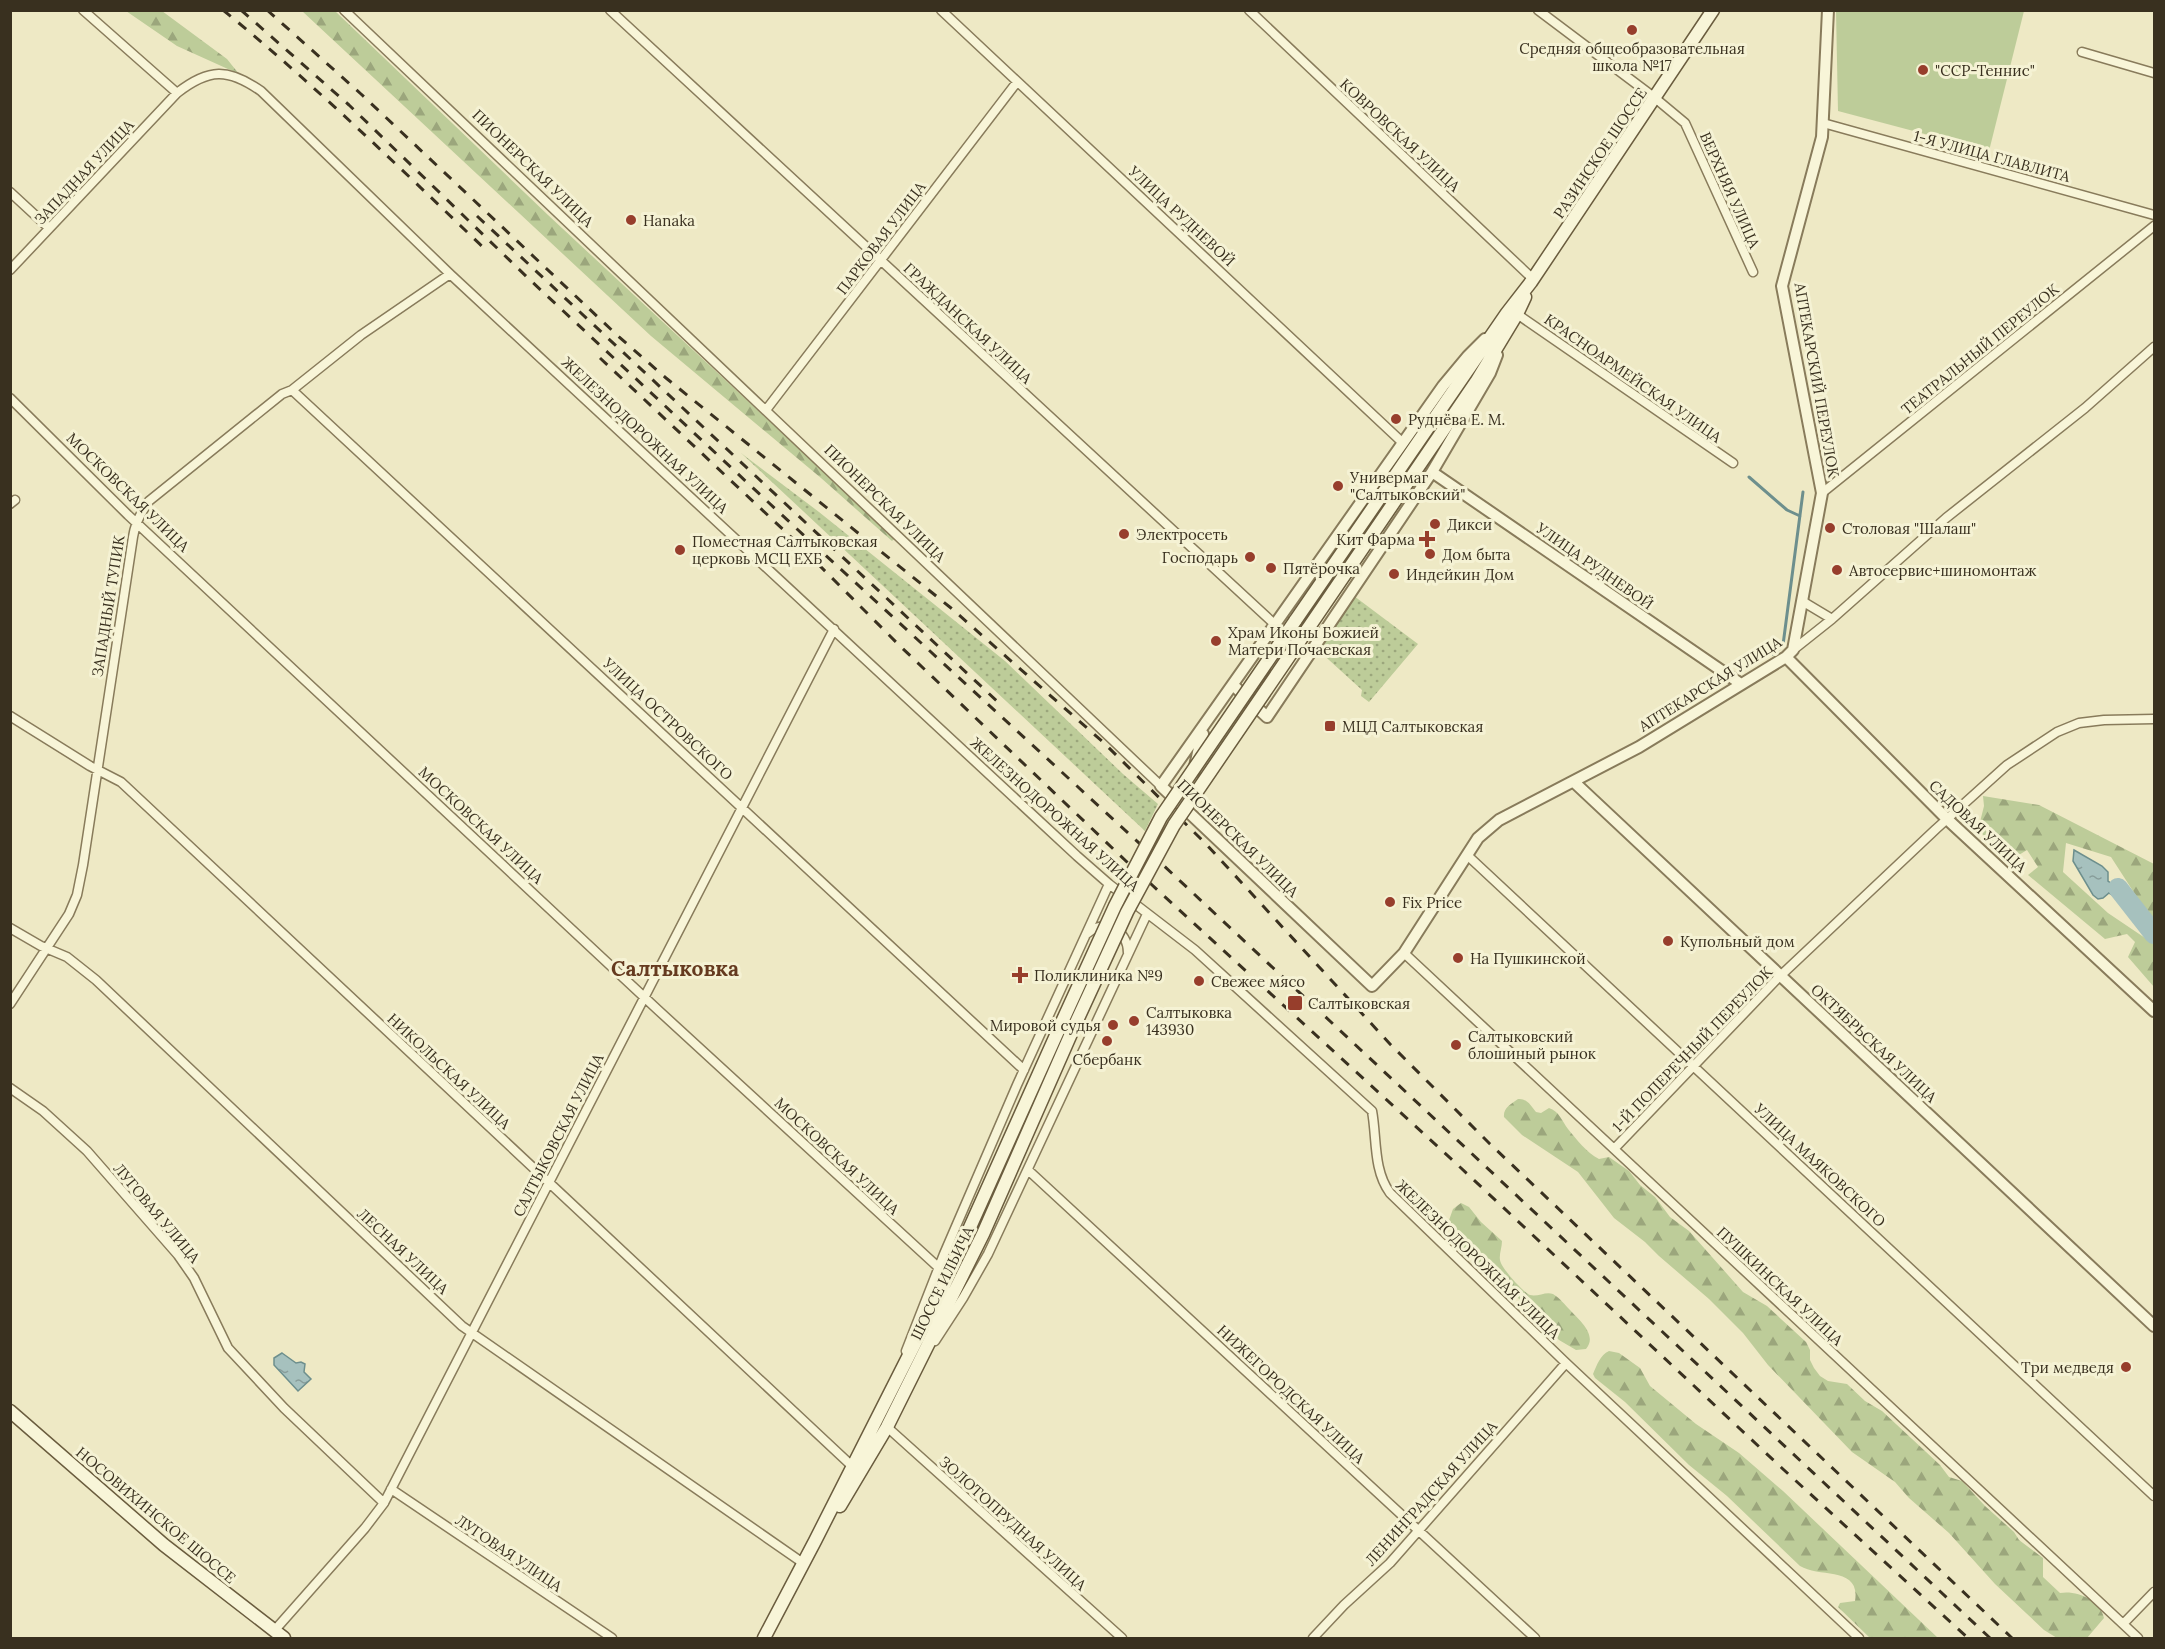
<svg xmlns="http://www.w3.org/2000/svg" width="2165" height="1649" font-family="Lora,serif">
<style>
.grass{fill:url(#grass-dots)}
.forest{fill:url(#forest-firs)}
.park{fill:#bdcc99}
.water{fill:url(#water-ripples);stroke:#6d8f8d;stroke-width:1.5}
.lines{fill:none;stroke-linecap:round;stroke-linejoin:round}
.stream{stroke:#6d8f8d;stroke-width:3}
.river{stroke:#a6c1be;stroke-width:20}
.minor-casing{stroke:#887b5b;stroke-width:11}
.tertiary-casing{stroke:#887b5b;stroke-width:14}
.secondary-casing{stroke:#6a5c3e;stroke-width:15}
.minor{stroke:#f8f5d8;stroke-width:8}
.tertiary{stroke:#f8f5d8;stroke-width:10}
.secondary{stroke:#f8f5d8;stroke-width:12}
.rail{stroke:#39301f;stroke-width:3;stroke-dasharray:10 10;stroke-linecap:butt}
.secondary-bridge-casing{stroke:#6a5c3e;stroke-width:15;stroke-linecap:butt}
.secondary-bridge{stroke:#f8f5d8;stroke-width:12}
.poi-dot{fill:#973e2c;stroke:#f5f2d4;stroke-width:2}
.labels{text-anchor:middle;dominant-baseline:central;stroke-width:6;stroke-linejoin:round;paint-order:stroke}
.poi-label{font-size:15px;fill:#39301f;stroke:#f5f2d4;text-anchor:start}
.street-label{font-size:15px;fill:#39301f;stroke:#f5f2d4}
.district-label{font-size:21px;font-weight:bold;fill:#653a1f;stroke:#f5f2d4}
</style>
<defs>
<pattern id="grass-dots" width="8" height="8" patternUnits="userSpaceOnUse" patternTransform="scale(1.5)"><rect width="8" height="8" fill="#bdcc99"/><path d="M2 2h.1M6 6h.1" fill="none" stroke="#9ba67c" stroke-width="1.8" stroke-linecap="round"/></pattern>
<pattern id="forest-firs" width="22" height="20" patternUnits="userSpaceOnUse" patternTransform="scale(1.5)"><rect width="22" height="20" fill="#bdcc99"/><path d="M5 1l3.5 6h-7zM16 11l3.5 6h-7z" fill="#9ba67c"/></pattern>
<pattern id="water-ripples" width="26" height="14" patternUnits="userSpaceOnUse" patternTransform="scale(1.5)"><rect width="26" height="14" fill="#a6c1be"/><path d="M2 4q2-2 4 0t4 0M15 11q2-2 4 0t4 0" fill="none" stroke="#889d9a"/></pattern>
</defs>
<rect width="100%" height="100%" fill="#eee9c5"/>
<!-- grass -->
<path class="grass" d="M741,453L819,512L1005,661L1123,774L1158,804L1145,831Z
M1354,596L1418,644L1369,702L1361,696L1362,690L1318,650Z"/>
<!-- forest -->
<path class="forest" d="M126,11H162L227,59L239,74L177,46Z
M302,11H335L548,215L895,538L892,541L821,478L651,336Z
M1983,796L2039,805L2154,864L2153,922L2111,857L2066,843L2063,872L2108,913L2154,944V987L2128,957L2135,942L2127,934L2105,939L2028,875L2038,867L2027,850L2009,861L1978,830L1984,806Z
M1518,1099C1527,1098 1531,1106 1536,1112L1541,1113L1549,1108C1559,1111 1562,1121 1568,1129C1577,1140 1586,1152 1599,1159L1609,1157L1629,1171L1640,1185L1655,1197L1670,1217L1689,1231L1743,1292L1767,1306L1806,1342L1810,1350V1360L1814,1368L1820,1376L1828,1381L1847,1384L1865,1401L1882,1411L1940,1465L1949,1477L1962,1481L1985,1506L2014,1532L2019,1540L2043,1558V1577L2060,1593C2077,1590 2100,1600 2104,1618L2087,1638H2057L2044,1630L1995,1584L1949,1533L1909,1498L1895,1482L1852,1452L1768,1365L1743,1333L1709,1299L1659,1256L1645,1242L1614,1218L1578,1172L1522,1135L1504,1117C1503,1108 1511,1104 1518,1099Z
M1461,1203L1469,1207L1481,1222L1502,1241C1502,1248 1499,1254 1500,1260C1501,1268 1523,1292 1530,1295C1538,1297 1546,1291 1553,1294C1560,1298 1565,1305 1570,1310C1579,1320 1598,1335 1586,1349L1576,1350L1559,1340L1531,1309L1500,1283L1452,1238L1448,1223L1453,1209Z
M1609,1351L1619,1353L1640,1368L1650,1386L1696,1424L1739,1453L1783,1491L1938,1638H1870L1838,1607L1840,1603L1855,1601C1861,1566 1819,1578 1800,1566L1727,1496L1689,1465L1625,1402L1595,1378L1593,1374C1597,1365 1600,1355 1609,1351Z"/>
<!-- park -->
<path class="park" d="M1836,11H2024L1989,151L1838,111Z"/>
<!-- water -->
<path class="water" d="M2074,850L2102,866L2108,872V881L2118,888L2116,897L2109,893L2103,898L2098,899L2093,895L2073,861Z
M282,1353L296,1363L301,1362L305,1364L304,1372L311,1379L298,1391L274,1365V1358Z"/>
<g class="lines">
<!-- stream -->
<path class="stream" d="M1749,477L1787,510L1800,516
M1773,654L1783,645L1803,492"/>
<!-- river -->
<path class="river" d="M2118,888L2154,934"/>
<!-- minor casing -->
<g class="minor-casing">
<path id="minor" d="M83,10L177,93
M344,10L1161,786
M610,10L1309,656
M941,10L1403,443
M1249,10L1533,279
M1538,10L1655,98L1685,123L1753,272
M2082,52L2154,73
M1823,123L2154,215
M10,192L49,228
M10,270L177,93C209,68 228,68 261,91L450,274L1077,856L1109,884L1195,950L1372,1111C1377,1138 1373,1170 1390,1193L1566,1363L1859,1638
M1517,314L1733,463
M292,390L1024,1070
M10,398L128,515L658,1010L938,1267
M766,410L1017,82
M1822,493L2154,226
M10,504L15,500
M1802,601L1832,619
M1793,650L1832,619L1946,518L2085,408L2154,347
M10,716L90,766L121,782L853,1467
M1467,855L2154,1496
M10,928L41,946L67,957L96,980L462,1326L803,1563
M1088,933C1105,918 1128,930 1128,953
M1404,953L2138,1638
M10,1004L69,914L77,895L83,865L133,537C135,523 141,512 149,501L282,394L292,390L361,335L450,274
M10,1088L43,1111L87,1151L178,1255L194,1278L228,1348L284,1408L384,1503
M1614,1149L1777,979L1936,829L2007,765L2057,732L2079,723L2104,720L2154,719
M1028,1170L1535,1638
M935,1341L963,1298L988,1254L1147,914
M906,1351L944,1254L1017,1085L1109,884
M887,1427L1122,1638
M391,1489L612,1638
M2123,1624L2154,1592
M274,1631L365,1528L384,1503L834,629
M1313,1638L1344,1605L1390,1563L1566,1363"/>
</g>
<!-- tertiary casing -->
<g class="tertiary-casing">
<path id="tertiary" d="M1485,339L1468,356L1443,386L1161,786L1372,986L1404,953L1478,838L1499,820L1639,747L1786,657L1793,650L1822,493L1782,286L1822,137L1828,10
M1432,472L1741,684
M1786,657L1947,819L2154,1011
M1233,685L1267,717L1432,472L1490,373L1497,355
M1574,782L2154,1326
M1179,803C1197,779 1194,760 1203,734"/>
</g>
<!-- secondary casing -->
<g class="secondary-casing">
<path id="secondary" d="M1295,621L1507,313L1531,282L1713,10
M1307,630L1476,382L1517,314L1525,297
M10,1411L164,1545L284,1638
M840,1506L887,1427L983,1234L1074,1027
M764,1638L815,1541L941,1292L1062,1022"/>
</g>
<!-- minor -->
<use href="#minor" class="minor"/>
<!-- tertiary -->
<use href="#tertiary" class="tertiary"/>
<!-- secondary -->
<use href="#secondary" class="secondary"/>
<!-- rail -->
<path class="rail" d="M223,10C316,86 401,169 487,251
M241,10L349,105L529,279L797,529L1163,865L1990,1638
M267,10L361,94L618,336L666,378L951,608L1103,742L1206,844L1390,1044L1489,1143L2012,1638
M477,216L999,703
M600,358L790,536L899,645L1127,862L1461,1168L1784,1470L1968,1638"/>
<!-- secondary-bridge casing -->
<g class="secondary-bridge-casing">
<path id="secondary-bridge" d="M1062,1022L1115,906L1161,817L1295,621
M1074,1027L1127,912L1174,825L1307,630"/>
</g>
<!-- secondary-bridge -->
<use href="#secondary-bridge" class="secondary-bridge"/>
</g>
<!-- markers -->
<g class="poi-dot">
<circle cx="1632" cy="30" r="6"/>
<circle cx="1923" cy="70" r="6"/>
<circle cx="631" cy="220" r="6"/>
<circle cx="1396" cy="419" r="6"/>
<circle cx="1338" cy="486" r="6"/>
<circle cx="1435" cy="524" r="6"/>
<circle cx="1830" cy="528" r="6"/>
<circle cx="1124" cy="534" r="6"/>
<path d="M1424 530h6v6h6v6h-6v6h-6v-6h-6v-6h6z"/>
<circle cx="680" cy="550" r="6"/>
<circle cx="1430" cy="554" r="6"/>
<circle cx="1250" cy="557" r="6"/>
<circle cx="1271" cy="568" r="6"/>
<circle cx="1837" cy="570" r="6"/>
<circle cx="1394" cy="574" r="6"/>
<circle cx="1216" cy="641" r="6"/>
<rect x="1324" y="720" width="12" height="12" rx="3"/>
<circle cx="1390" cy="902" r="6"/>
<circle cx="1668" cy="941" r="6"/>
<circle cx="1458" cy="958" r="6"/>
<path d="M1017 966h6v6h6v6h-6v6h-6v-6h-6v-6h6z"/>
<circle cx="1199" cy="981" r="6"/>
<rect x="1287" y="995" width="16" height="16" rx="3"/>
<circle cx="1134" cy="1021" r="6"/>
<circle cx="1113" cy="1025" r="6"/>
<circle cx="1107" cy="1041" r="6"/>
<circle cx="1456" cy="1045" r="6"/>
<circle cx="2126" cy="1367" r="6"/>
</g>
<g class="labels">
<!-- poi labels -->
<g class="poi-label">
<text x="1632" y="48" text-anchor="middle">Средняя общеобразовательная<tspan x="1632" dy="17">школа №17</tspan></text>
<text x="1935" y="70">"ССР-Теннис"</text>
<text x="643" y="220">Hanaka</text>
<text x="1408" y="419">Руднёва Е. М.</text>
<text x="1350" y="477">Универмаг<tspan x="1350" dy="17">"Салтыковский"</tspan></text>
<text x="1447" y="524">Дикси</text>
<text x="1842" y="528">Столовая "Шалаш"</text>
<text x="1136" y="534">Электросеть</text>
<text x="1415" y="539" text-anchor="end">Кит Фарма</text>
<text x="692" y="541">Поместная Салтыковская<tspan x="692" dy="17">церковь МСЦ ЕХБ</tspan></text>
<text x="1442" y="554">Дом быта</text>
<text x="1238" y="557" text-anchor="end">Господарь</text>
<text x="1283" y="568">Пятёрочка</text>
<text x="1849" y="570">Автосервис+шиномонтаж</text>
<text x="1406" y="574">Индейкин Дом</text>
<text x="1228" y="632">Храм Иконы Божией<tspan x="1228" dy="17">Матери Почаевская</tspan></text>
<text x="1342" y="726">МЦД Салтыковская</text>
<text x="1402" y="902">Fix Price</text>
<text x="1680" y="941">Купольный дом</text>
<text x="1470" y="958">На Пушкинской</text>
<text x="1034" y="975">Поликлиника №9</text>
<text x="1211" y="981">Свежее мясо</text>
<text x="1308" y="1003">Салтыковская</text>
<text x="1146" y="1012">Салтыковка<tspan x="1146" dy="17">143930</tspan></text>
<text x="1101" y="1025" text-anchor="end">Мировой судья</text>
<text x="1468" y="1036">Салтыковский<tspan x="1468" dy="17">блошиный рынок</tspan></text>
<text x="1107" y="1059" text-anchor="middle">Сбербанк</text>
<text x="2114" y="1367" text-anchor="end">Три медведя</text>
</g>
<!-- street labels -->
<g class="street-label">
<text transform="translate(1400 135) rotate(43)">КОВРОВСКАЯ УЛИЦА</text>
<text transform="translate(1600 153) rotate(-56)">РАЗИНСКОЕ ШОССЕ</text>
<text transform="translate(1992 156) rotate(15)">1-Я УЛИЦА ГЛАВЛИТА</text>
<text transform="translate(533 168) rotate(44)">ПИОНЕРСКАЯ УЛИЦА</text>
<text transform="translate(84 172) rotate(-47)">ЗАПАДНАЯ УЛИЦА</text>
<text transform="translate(1730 190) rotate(66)">ВЕРХНЯЯ УЛИЦА</text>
<text transform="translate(1182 216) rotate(43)">УЛИЦА РУДНЕВОЙ</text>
<text transform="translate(881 238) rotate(-53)">ПАРКОВАЯ УЛИЦА</text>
<text transform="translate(968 323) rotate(43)">ГРАЖДАНСКАЯ УЛИЦА</text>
<text transform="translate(1980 349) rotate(-39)">ТЕАТРАЛЬНЫЙ ПЕРЕУЛОК</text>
<text transform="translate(1633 378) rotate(35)">КРАСНОАРМЕЙСКАЯ УЛИЦА</text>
<text transform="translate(1817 380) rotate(80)">АПТЕКАРСКИЙ ПЕРЕУЛОК</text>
<text transform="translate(645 435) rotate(43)">ЖЕЛЕЗНОДОРОЖНАЯ УЛИЦА</text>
<text transform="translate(128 492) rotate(44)">МОСКОВСКАЯ УЛИЦА</text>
<text transform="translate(885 503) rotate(44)">ПИОНЕРСКАЯ УЛИЦА</text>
<text transform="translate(1595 566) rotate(35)">УЛИЦА РУДНЕВОЙ</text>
<text transform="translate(108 606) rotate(-81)">ЗАПАДНЫЙ ТУПИК</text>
<text transform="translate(1710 684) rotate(-32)">АПТЕКАРСКАЯ УЛИЦА</text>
<text transform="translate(668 719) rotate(43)">УЛИЦА ОСТРОВСКОГО</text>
<text transform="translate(1055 814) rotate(42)">ЖЕЛЕЗНОДОРОЖНАЯ УЛИЦА</text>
<text transform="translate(481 825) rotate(43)">МОСКОВСКАЯ УЛИЦА</text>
<text transform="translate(1978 826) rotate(43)">САДОВАЯ УЛИЦА</text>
<text transform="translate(1238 838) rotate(44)">ПИОНЕРСКАЯ УЛИЦА</text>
<text transform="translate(1874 1043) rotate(43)">ОКТЯБРЬСКАЯ УЛИЦА</text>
<text transform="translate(1692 1049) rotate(-46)">1-Й ПОПЕРЕЧНЫЙ ПЕРЕУЛОК</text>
<text transform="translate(449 1071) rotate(43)">НИКОЛЬСКАЯ УЛИЦА</text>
<text transform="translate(558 1135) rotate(-63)">САЛТЫКОВСКАЯ УЛИЦА</text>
<text transform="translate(837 1156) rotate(43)">МОСКОВСКАЯ УЛИЦА</text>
<text transform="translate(1820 1165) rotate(43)">УЛИЦА МАЯКОВСКОГО</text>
<text transform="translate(157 1213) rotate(50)">ЛУГОВАЯ УЛИЦА</text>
<text transform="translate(403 1251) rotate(43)">ЛЕСНАЯ УЛИЦА</text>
<text transform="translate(1478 1259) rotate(44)">ЖЕЛЕЗНОДОРОЖНАЯ УЛИЦА</text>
<text transform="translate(942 1283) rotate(-64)">ШОССЕ ИЛЬИЧА</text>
<text transform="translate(1780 1286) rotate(43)">ПУШКИНСКАЯ УЛИЦА</text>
<text transform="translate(1291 1394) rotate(43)">НИЖЕГОРОДСКАЯ УЛИЦА</text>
<text transform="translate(1431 1493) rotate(-48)">ЛЕНИНГРАДСКАЯ УЛИЦА</text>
<text transform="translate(156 1515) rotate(40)">НОСОВИХИНСКОЕ ШОССЕ</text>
<text transform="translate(1013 1523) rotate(42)">ЗОЛОТОПРУДНАЯ УЛИЦА</text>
<text transform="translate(509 1553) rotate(34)">ЛУГОВАЯ УЛИЦА</text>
</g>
<!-- district labels -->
<g class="district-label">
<text x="675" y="968">Салтыковка</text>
</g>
</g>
<!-- border -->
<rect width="2165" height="1649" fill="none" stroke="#39301f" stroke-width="24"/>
</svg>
